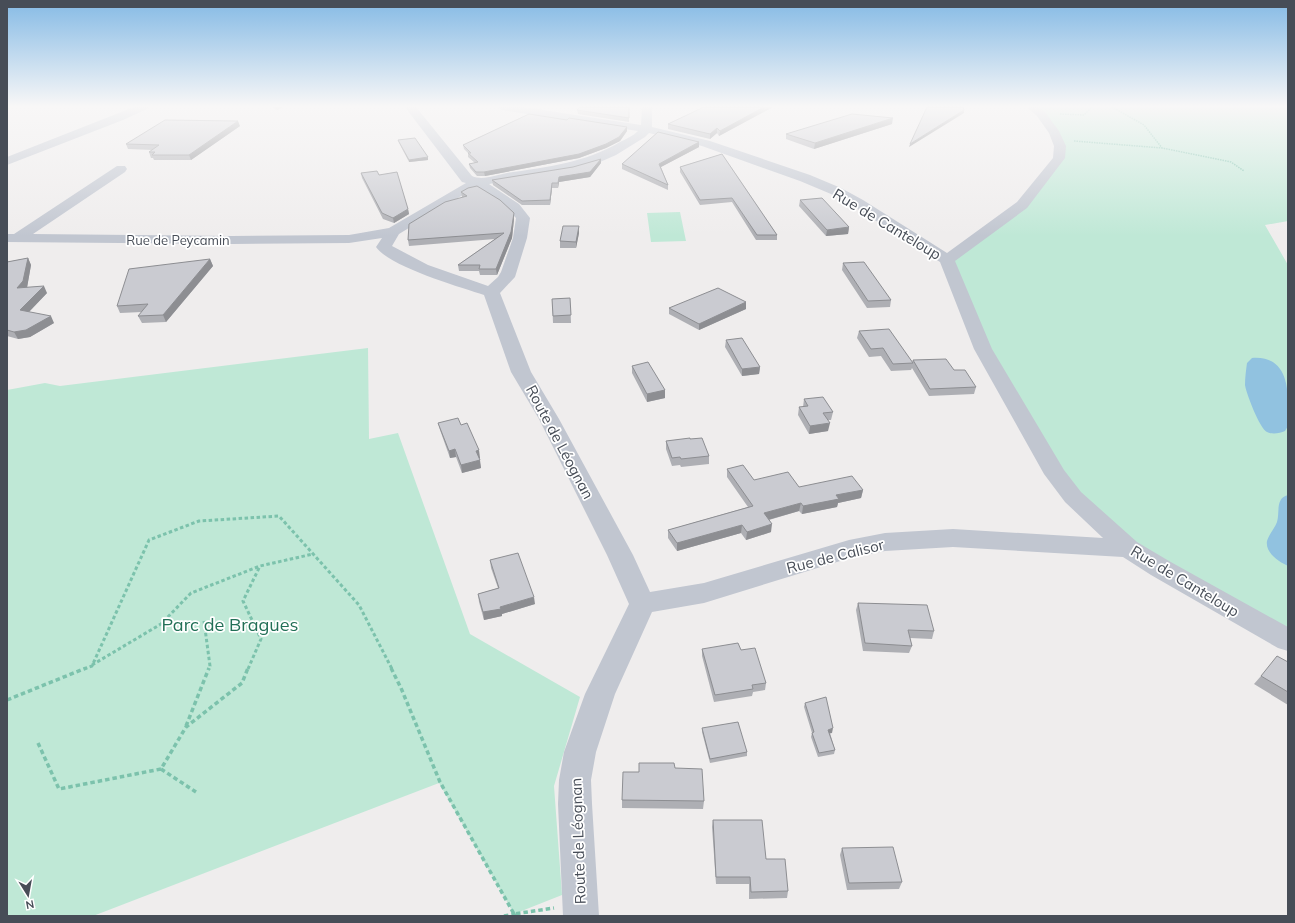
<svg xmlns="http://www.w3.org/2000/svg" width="1295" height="923" font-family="Mulish,sans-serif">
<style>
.green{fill:#bfe8d6}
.water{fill:#91c2e0}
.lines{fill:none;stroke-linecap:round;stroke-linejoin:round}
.path-far2{stroke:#7cc2ac;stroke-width:1.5;stroke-dasharray:1.5 1;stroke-linecap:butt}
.path-far1{stroke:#7cc2ac;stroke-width:3;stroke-dasharray:3.5 2.5;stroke-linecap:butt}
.path{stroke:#7cc2ac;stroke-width:3.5;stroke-dasharray:4.5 3;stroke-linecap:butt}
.minor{fill:#c1c6d0;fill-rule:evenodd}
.wall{fill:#aeafb4}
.shaded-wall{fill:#8d8e92}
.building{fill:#cacbd1;stroke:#8d8e92}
.labels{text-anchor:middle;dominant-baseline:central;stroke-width:3.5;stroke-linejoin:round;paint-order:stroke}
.far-street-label{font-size:13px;fill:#474d57;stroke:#fff}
.street-label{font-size:15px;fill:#474d57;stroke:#fff}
.near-park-label{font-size:18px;fill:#216f56;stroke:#fff}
</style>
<rect width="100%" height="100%" fill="#efeded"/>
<!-- green -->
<path class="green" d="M1032,107H1288V221L1265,225L1288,265V640L1096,519L983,349L947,260L1022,205L1045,177L1060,146Z
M680,212L686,241L651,242L647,213Z
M368,348L369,439L398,433L470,634L580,697L554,786L562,895L514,914L439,783L93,916H7V390L45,383L60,386Z"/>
<!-- water -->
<path class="water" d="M1252,358C1293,355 1288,399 1288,426L1285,431C1280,433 1273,435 1267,432C1260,429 1246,393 1245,385C1245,378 1246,370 1247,363Z
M1288,495V566C1279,562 1265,553 1267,541C1269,534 1275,528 1277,522C1280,513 1275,498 1288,495Z"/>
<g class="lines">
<!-- path-far2 -->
<path class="path-far2" d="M1112,107L1144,125L1162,148
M1060,114L1084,115L1092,107
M1074,141L1162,148L1231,162L1244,171"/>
<!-- path-far1 -->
<path class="path-far1" d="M204,621L210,666L209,669
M92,665L161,624L191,593L260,566L313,554
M84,669L92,666L149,540L199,521L279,516L359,605L392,669
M248,669L261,639L243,601L260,566"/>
<!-- path -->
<path class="path" d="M391,668L401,688L440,782L514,914L554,908
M7,700L86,668
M186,726L209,668
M38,743L59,789L161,769L186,727L242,683L248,668
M161,769L196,792
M504,916L514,914L515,916"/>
<!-- minor -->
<path class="minor" d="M134,107H148L147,109L123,120L7,165V157Z
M405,107H416L472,176C483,181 495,175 507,173C547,167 585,163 620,142C626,139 633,136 638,131L502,110L497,107H523L641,125L642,107H652V127L710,141L810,175L841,188L863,200L947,253L1017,202L1053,158L1054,146L1049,133L1037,116L1027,107H1039L1045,112L1059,131L1066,146L1065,158L1027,208L955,261L992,349L1064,470L1081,492L1137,542L1169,561L1288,627V651L1278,648L1151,575L1123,557L953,547L885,551L850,558L704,603L652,612L615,694L596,752L591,780L592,804L599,916H563L558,804L559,780L564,752L585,694L629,604L607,555L539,419L511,372L484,295C460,287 390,267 376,247L382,238L349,243L232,244L7,242V234H14L117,166H125L127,169L125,172L33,234L232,236L349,235L389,228L466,183L462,182ZM649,133L702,146L800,181L831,194L853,206L940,262L974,349L1044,474L1065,502L1103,538L953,529L885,533L849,540L704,583L650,592L633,555L559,419L531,372L500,293L515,277L527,238L530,218L519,204L489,184L573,170L600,162L616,155L645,137ZM476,188L502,204L516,218L513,238L501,272L498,277L488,286L428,265L392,246L399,234L471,190Z"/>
</g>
<!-- wall -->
<path class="wall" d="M272,107H282L277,110Z
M629,107V122L578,114L577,110Z
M704,107H773L719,136L717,133L710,139L668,129V124Z
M567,120L627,127V131L620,141L606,148L579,158L485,176H477L470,168L469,164L475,163L468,157V153L464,149L463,145Z
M892,124L814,149L786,139V134Z
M240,126L191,160H154L153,158H151L149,152L153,150L128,149L126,144Z
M398,140L428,160L409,162L399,143Z
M699,142V147L661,167L668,185V190L622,169V164Z
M722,154L777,235V240H756L732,202L700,205L680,172V167Z
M601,163L590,177L559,182L558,188H552L550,205H522L493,185L492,180Z
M361,173L379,175L408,209L409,214L394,223L383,219L362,178Z
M461,192L514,213V219L512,238L497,275H480L479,271H459L458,265L495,239L409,246L408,240L462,197Z
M800,200L849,227L848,234L826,236L799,206Z
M579,226V233L576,248H560V241Z
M28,258L31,265L27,287L47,293L29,312L54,323L30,337L18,339L7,336V262Z
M210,259L213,266L166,322L142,323L138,316L142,312L120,313L117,306Z
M843,263L891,300L890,307L867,308L842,270Z
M570,298L571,323H553L552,299Z
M746,302V309L699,330L669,314V308Z
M859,331L912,362L913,360L954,370L976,387L974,394L929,396L912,368L911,370L891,371L881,356L869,357L857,338Z
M726,340L760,367L759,374L742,376L725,347Z
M632,366L665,390V398L647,402L632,373Z
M804,399L833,412L831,420H828V431L809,434L798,415L799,407H803Z
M438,423L461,425L480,458H479L481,468L462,473L456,457L450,458L440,430Z
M690,439L709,456V464L681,467L680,465L672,466L666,449V441Z
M727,469L754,480L799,487L863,490L861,498L838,503L837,507L802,514L799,511L769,520L771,532L746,540L741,533L677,551L668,538V530L748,507L727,477Z
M490,560L535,604L502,614V616L484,620L479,602L478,594L498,588L491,568Z
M858,603L934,631L932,639L910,638L912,646L909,653L863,651L856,610Z
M702,649L741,650L766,683L765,690L753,692L752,696L714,702L702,656Z
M1288,662V705L1254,684L1261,676Z
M805,703L832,733H830L835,750L834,754L818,757L811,737L812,733L804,707Z
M702,728L747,752V756L710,763L702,732Z
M675,768L704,801L703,809L622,808V800L639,772Z
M713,820L766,859L788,891L787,898L749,899V884H716L712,827Z
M842,848L902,882L899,889L847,890L840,855Z"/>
<!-- shaded-wall -->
<path class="shaded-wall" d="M276,107H282L277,110Z
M764,107H773L719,136L720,131Z
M964,110V113L909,147L910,144Z
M893,118L892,124L814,149L815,143Z
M238,121L240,126L191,160L189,155Z
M627,127V131L620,141L606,148L579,158L485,176L484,172Z
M717,128V133L710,139V134Z
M699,142V147L659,168V164Z
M428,157V160L409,162V160Z
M601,159V163L590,177L559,182L558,188V183L559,177Z
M552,183V188L550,205V200Z
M408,209L409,214L394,223L393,218Z
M514,213V219L512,238L497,275L496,269Z
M579,226V233L576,248V242Z
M849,227L848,234L826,236L827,230Z
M28,258L31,265L27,288H17Z
M210,259L213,266L166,322L163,315Z
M44,286L47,293L24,317L20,310Z
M746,302V309L699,330V324Z
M51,316L54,323L30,337L18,339L14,332Z
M760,367L759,374L742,376V369Z
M665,390V398L647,402V394Z
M830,423L828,431L809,434L810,426Z
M455,449L456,457L450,458L449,451Z
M479,450L480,458H477L476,451Z
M480,460L481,468L462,473L461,465Z
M863,490L861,498L838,503L837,507L802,514L803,506L836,495Z
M801,503L799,511L764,521V513Z
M772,524L771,532L746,540L747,532Z
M742,525L741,533L677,551V543Z
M534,597L535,604L502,614V616L484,620L483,612Z
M833,728L832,733L827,734L828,730Z"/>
<!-- building -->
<path class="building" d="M580,107H629V118L577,110Z
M704,107H764L720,131L717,128L710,134L668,124Z
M927,107H963L964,110L910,144Z
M529,114L567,120L569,118L627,127L619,137L606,144L579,154L484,172H476L469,164L478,162L468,153H471L463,145Z
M852,114L893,118L815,143L786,134Z
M165,120L238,121L189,155H152L155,152H149L159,145L126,144Z
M658,132L699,142L659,164L668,185L622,164Z
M415,138L428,157L409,160L398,140Z
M722,154L777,235H757L732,198L700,200L680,167Z
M601,159L590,172L559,177L558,183H552L550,200L522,201L492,180L573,167Z
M377,171L379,175L397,172L408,209L393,218L382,213L361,173Z
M477,186L500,200L514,213L511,232L496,269H479L480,265H458L504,233L408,240L409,224L445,202L467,196L461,192L468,188Z
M822,198L849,227L827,230L800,200Z
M563,226H579L576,242L560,241Z
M28,258L23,281L17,288L44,286L20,310L51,316L26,330L14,332L7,330V262Z
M210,259L163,315L138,316L148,304L117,306L129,269Z
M864,262L891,300L868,301L843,263Z
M718,288L746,302L699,324L669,308Z
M570,298L571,315L553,316L552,299Z
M889,329L913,363L893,364L883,348L871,349L859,331Z
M742,338L760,367L742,369L726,340Z
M946,359L954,370H965L976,387L930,389L913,360Z
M648,362L665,390L647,394L632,366Z
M823,397L833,412L823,413L830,423L810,426L799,407L808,406L804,399Z
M458,418L461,425L467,423L479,450L476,451L480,460L461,465L455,449L449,451L438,423Z
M690,438V439L702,438L709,456L681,459L680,457L672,458L666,441Z
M743,465L754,480L788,472L799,487L852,476L863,490L836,495L839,499L803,506L801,503L764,513L772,524L747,532L742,525L677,543L668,530L753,506L727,469Z
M518,553L534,597L500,607L501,609L483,612L478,594L499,588L490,560Z
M858,603L927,605L934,631L908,630L912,646L865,643Z
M738,643L741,650L755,648L766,683L752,685L753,689L715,695L702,649Z
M1277,656L1288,662V692L1261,676Z
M826,697L833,728L828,730L835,750L819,753L812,733L814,732L805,703Z
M738,722L747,752L710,759L702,728Z
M639,763H674L675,768L702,769L704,801L622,800L623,772H639Z
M713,820H762L766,859H785L788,891L751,892L750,877H716Z
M893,847L902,882L849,883L842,848Z"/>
<!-- sky -->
<linearGradient id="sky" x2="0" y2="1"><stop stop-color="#85bae5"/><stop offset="0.45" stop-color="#f8f7f7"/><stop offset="1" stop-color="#f8f7f7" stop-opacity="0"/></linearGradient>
<rect width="1295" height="236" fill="url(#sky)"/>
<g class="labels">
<!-- far-street labels -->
<g class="far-street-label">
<text x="178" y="240">Rue de Peycamin</text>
</g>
<!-- street labels -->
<g class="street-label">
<text transform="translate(887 224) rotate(31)">Rue de Canteloup</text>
<text transform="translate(560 442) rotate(62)">Route de Léognan</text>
<text transform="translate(835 556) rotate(-14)">Rue de Calisor</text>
<text transform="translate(1185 581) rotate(31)">Rue de Canteloup</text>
<text transform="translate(578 841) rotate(-92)">Route de Léognan</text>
</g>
<!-- near-park labels -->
<g class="near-park-label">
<text x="230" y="624">Parc de Bragues</text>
</g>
</g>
<!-- border -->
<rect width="1295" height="923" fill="none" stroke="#474d57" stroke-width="16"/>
<!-- north arrow -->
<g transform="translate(28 895) rotate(169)" stroke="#ffffff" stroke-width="3" paint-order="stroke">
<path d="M0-3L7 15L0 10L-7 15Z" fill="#474d57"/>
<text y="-6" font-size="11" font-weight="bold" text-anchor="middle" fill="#474d57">N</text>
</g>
</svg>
